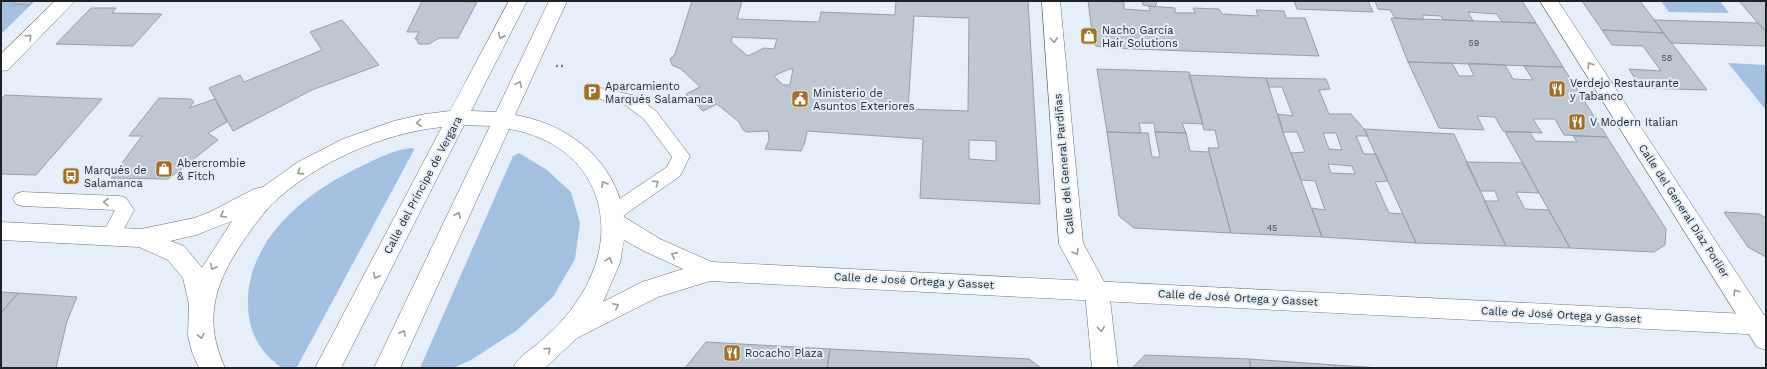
<svg xmlns="http://www.w3.org/2000/svg" width="1767" height="369" font-family="'Work Sans',sans-serif">
<rect width="100%" height="100%" fill="#e5eef9"/>
<path fill="#a4c0e1" d="M1,1H35L1,34Z
M1661,1H1720L1729,13L1669,12Z
M1728,63L1766,65V110Z
M412,148L414,149L413,152L297,367L282,368C261,354 249,333 248,307C245,238 310,189 366,164C380,157 396,149 412,148Z
M519,153L547,170L571,192L580,223L575,259L553,297L516,331L471,360L453,368H420L513,156Z"/>
<path fill="#bec7d1" stroke="#959da7" fill-rule="evenodd" d="M16,1H33L29,5L13,4Z
M422,1H436L477,2L458,38H439L429,44H419L417,41L418,39H415L419,32H407Z
M692,1H742L737,19L819,22L821,12L895,15L896,1H1028L1040,204L920,198L923,139L807,131L805,142L801,151L765,149L769,140L768,131L747,132L743,130L739,122L717,104L703,111L686,94L700,87L681,69L672,65L670,59L675,54ZM914,16L969,18L968,111L908,109ZM732,37L777,39L774,49L764,48L748,56L731,42ZM789,69H793L790,85H783L774,76ZM969,140L996,141V161L969,159Z
M1088,1L1124,2V9L1150,11L1149,6L1175,8V13H1195L1193,8L1219,9L1222,14L1258,16L1256,10L1284,11L1286,18H1305L1319,56L1108,48L1096,46L1093,40Z
M1142,1H1157L1155,7L1143,5Z
M1294,1H1368L1373,12L1297,9Z
M1375,1H1522L1536,23L1502,22L1497,14L1468,12L1473,21L1443,20L1441,16L1422,15L1424,20L1395,18L1390,10L1378,9Z
M1582,1H1640L1664,33L1602,30Z
M1739,1H1766V32L1758,23Z
M91,8H116L112,13L162,14L133,46L56,44Z
M1391,18L1536,23L1563,67L1408,62Z
M342,20L379,65L312,90L233,131L209,88L240,75L244,82L322,50L310,32Z
M1654,20L1758,23L1766,32V46L1671,43Z
M1602,30L1664,33L1707,90L1641,88L1629,69L1661,71L1643,46L1612,45Z
M1408,62L1452,63L1459,76H1474L1468,63L1505,65L1513,79L1533,80L1524,66L1563,67L1607,137L1564,135L1555,119H1533L1542,133L1503,131L1495,117L1477,116L1484,130L1439,128Z
M1097,69L1189,72L1203,124L1182,123L1186,133L1155,132L1154,123H1139L1141,133L1107,132Z
M1189,75L1266,78L1283,132L1322,237L1231,233L1208,148H1219L1215,130H1204Z
M1266,78L1326,79L1330,89L1319,90L1329,114H1351L1364,129L1368,136H1356L1364,154H1376L1388,181L1375,182L1389,213L1403,214L1416,243L1322,237L1312,208L1325,210L1315,181L1301,180L1291,153L1305,152L1297,132H1283L1278,114L1293,116L1282,87H1269ZM1323,133H1336L1342,150L1329,149ZM1328,164L1352,166L1355,174L1331,173Z
M5,95L102,99L36,175L1,174V100Z
M159,98L191,99L194,102L189,108L215,99L227,122L208,133L218,140L168,179L111,178L142,136H129Z
M1364,129L1454,134L1506,246L1416,243Z
M1107,132L1148,133L1152,157H1160L1155,132L1186,133L1190,151L1209,152L1231,233L1134,228L1119,216Z
M1505,132H1530L1535,141L1577,142L1573,136L1607,137L1666,229L1665,245L1654,252L1570,248Z
M1466,162L1523,163L1539,193L1516,192L1525,209L1549,210L1570,248L1506,246L1484,201H1499L1495,191H1480Z
M1724,212L1759,214L1766,218V257L1748,247Z
M1,292L18,293L1,313Z
M18,293L77,297L67,321L56,368H1V313Z
M706,342L830,349L827,368H685Z
M830,349L1029,359L1041,368H827Z
M1145,355L1249,359L1251,368H1132Z
M1249,359L1335,365L1336,368H1251Z
M1335,365L1380,368H1336Z"/>
<g fill="none" stroke-linecap="round" stroke-linejoin="round">
<defs>
<path id="lane" d="M592,86L636,96L656,111L690,156L680,176L620,218L613,220L606,218L604,213L606,208L667,167L672,157L644,119L625,105L586,96L584,92L586,88Z
M22,192L120,196L126,198L134,210L117,242L110,244L103,242L101,237L115,210L22,206L16,204L13,199L16,194Z"/>
<path id="street" d="M55,1H75L8,70L1,71V54Z
M1042,1H1060L1083,243L1109,291L1118,368H1092L1085,292L1059,244Z
M1540,1H1558L1766,318V350L1757,347Z"/>
<path id="secondary" d="M509,1H527L471,111L496,112L549,1H567L515,115C569,124 616,161 624,217L660,239L712,262L1766,315V335L710,281L658,297L577,338L545,368H513C519,355 533,349 543,339C556,328 568,315 577,301C627,229 598,144 509,129L400,368H374L490,126L464,125L341,368H315L442,127C383,133 314,163 271,205C259,218 250,231 240,246C213,287 204,322 225,368H199L192,352L188,336L189,304L183,278L168,260L139,247L1,240V222L141,229L194,218L210,212L254,189L263,187L298,162L343,139L394,121L425,114L450,111ZM232,221L202,268L184,246L170,241L196,235ZM624,240L644,251L683,269L642,282L603,302L620,263Z"/>
</defs>
<use href="#lane" stroke="#666e77" stroke-width="1"/>
<use href="#street" stroke="#666e77" stroke-width="1"/>
<use href="#secondary" stroke="#666e77" stroke-width="1"/>
<path stroke="#787e85" stroke-width="2.5" stroke-dasharray="2 3" stroke-linecap="butt" d="M556,66H564"/>
<use href="#lane" fill="#fff" fill-rule="evenodd"/>
<use href="#street" fill="#fff" fill-rule="evenodd"/>
<use href="#secondary" fill="#fff" fill-rule="evenodd"/>
</g>
<defs><path id="oneway-chevron" d="M-2-3.5L2.5 0L-2 3.5" fill="none" stroke-width="1.6" stroke-linecap="round" stroke-linejoin="round"/></defs>
<g stroke="#9a9b9d">
<use href="#oneway-chevron" transform="translate(501 36) rotate(117)"/>
<use href="#oneway-chevron" transform="translate(29 37) rotate(-45)"/>
<use href="#oneway-chevron" transform="translate(1054 40) rotate(85)"/>
<use href="#oneway-chevron" transform="translate(1590 65) rotate(-123)"/>
<use href="#oneway-chevron" transform="translate(519 84) rotate(-64)"/>
<use href="#oneway-chevron" transform="translate(419 123) rotate(172)"/>
<use href="#oneway-chevron" transform="translate(300 172) rotate(147)"/>
<use href="#oneway-chevron" transform="translate(656 183) rotate(-34)"/>
<use href="#oneway-chevron" transform="translate(604 184) rotate(-121)"/>
<use href="#oneway-chevron" transform="translate(106 202) rotate(-178)"/>
<use href="#oneway-chevron" transform="translate(223 215) rotate(152)"/>
<use href="#oneway-chevron" transform="translate(458 215) rotate(-65)"/>
<use href="#oneway-chevron" transform="translate(1076 252) rotate(61)"/>
<use href="#oneway-chevron" transform="translate(674 255) rotate(-156)"/>
<use href="#oneway-chevron" transform="translate(609 260) rotate(-73)"/>
<use href="#oneway-chevron" transform="translate(213 267) rotate(117)"/>
<use href="#oneway-chevron" transform="translate(376 276) rotate(117)"/>
<use href="#oneway-chevron" transform="translate(1736 292) rotate(-123)"/>
<use href="#oneway-chevron" transform="translate(616 306) rotate(-26)"/>
<use href="#oneway-chevron" transform="translate(1101 329) rotate(84)"/>
<use href="#oneway-chevron" transform="translate(403 333) rotate(-65)"/>
<use href="#oneway-chevron" transform="translate(201 336) rotate(79)"/>
<use href="#oneway-chevron" transform="translate(548 350) rotate(-44)"/>
</g>
<defs>
<symbol id="shop-square" viewBox="-11 -11 22 22"><rect x="-9" y="-9" width="18" height="18" rx="4" fill="#a16e25" stroke="#e5eef9"/><path d="M-5-2.5h2.3a2.7 3.5 0 0 1 5.4 0H5L5.5 6h-11ZM-1.5-2.5h3a1.5 2.3 0 0 0-3 0Z" fill="#fff"/></symbol>
<symbol id="restaurant-square" viewBox="-11 -11 22 22"><rect x="-9" y="-9" width="18" height="18" rx="4" fill="#a16e25" stroke="#e5eef9"/><path d="M-5-6h1v4h1v-4h1v4h1v-4h1v5L-1.5 .5V6h-2V.5L-5-1ZM5-6V6H3V1.5H1.5Q1.5-4 5-6Z" fill="#fff"/></symbol>
<symbol id="parking-square" viewBox="-11 -11 22 22"><rect x="-9" y="-9" width="18" height="18" rx="4" fill="#a16e25" stroke="#e5eef9"/><path d="M-3.5-5.5H1a3.5 3.5 0 0 1 0 7H-1V5.5H-3.5ZM-1-3.4V-.6H.8a1.4 1.4 0 0 0 0-2.8Z" fill="#fff"/></symbol>
<symbol id="civic-square" viewBox="-11 -11 22 22"><rect x="-9" y="-9" width="18" height="18" rx="4" fill="#a16e25" stroke="#e5eef9"/><path d="M-.6-6.5H3V-4.5H.6V-3L4-1V1h2V6H-6V1h2V-1L-.6-3ZM-1.2 2.5V6h2.4V2.5Z" fill="#fff"/></symbol>
<symbol id="bus-square" viewBox="-11 -11 22 22"><rect x="-9" y="-9" width="18" height="18" rx="4" fill="#a16e25" stroke="#e5eef9"/><path d="M-5-6H5V4H4V6H2V4H-2V6H-4V4H-5ZM-3.5-4V0h7V-4ZM-3.5 1.2v1.5H-2V1.2ZM2 1.2v1.5H3.5V1.2Z" fill="#fff"/></symbol>
</defs>
<g fill-rule="evenodd">
<use href="#shop-square" x="1079" y="26" width="20" height="20"/>
<use href="#restaurant-square" x="1547" y="79" width="20" height="20"/>
<use href="#parking-square" x="582" y="82" width="20" height="20"/>
<use href="#civic-square" x="790" y="89" width="20" height="20"/>
<use href="#restaurant-square" x="1567" y="112" width="20" height="20"/>
<use href="#shop-square" x="154" y="159" width="20" height="20"/>
<use href="#bus-square" x="61" y="166" width="20" height="20"/>
<use href="#restaurant-square" x="722" y="343" width="20" height="20"/>
</g>
<g text-anchor="middle" dominant-baseline="central" stroke-width="4" stroke-linejoin="round" paint-order="stroke">
<g font-size="9" fill="#464a50">
<text x="1474" y="43">59</text>
<text x="1667" y="58">58</text>
<text x="1272" y="228">45</text>
</g>
<g font-size="11" fill="#1e2125" stroke="#e5eef9" text-anchor="start">
<text x="1102" y="30">Nacho García<tspan x="1102" dy="13">Hair Solutions</tspan></text>
<text x="1570" y="83">Verdejo Restaurante<tspan x="1570" dy="13">y Tabanco</tspan></text>
<text x="605" y="86">Aparcamiento<tspan x="605" dy="13">Marqués Salamanca</tspan></text>
<text x="813" y="93">Ministerio de<tspan x="813" dy="13">Asuntos Exteriores</tspan></text>
<text x="1590" y="122">V Modern Italian</text>
<text x="177" y="163">Abercrombie<tspan x="177" dy="13">&amp; Fitch</tspan></text>
<text x="84" y="170">Marqués de<tspan x="84" dy="13">Salamanca</tspan></text>
<text x="745" y="353">Rocacho Plaza</text>
</g>
<g font-size="11" fill="#1e2125" stroke="#e5eef9">
<text transform="translate(1064 164) rotate(-95)">Calle del General Pardiñas</text>
<text transform="translate(423 185) rotate(-62)">Calle del Príncipe de Vergara</text>
<text transform="translate(1684 211) rotate(57)">Calle del General Díaz Porlier</text>
<text transform="translate(914 281) rotate(3)">Calle de José Ortega y Gasset</text>
<text transform="translate(1238 298) rotate(3)">Calle de José Ortega y Gasset</text>
<text transform="translate(1561 315) rotate(3)">Calle de José Ortega y Gasset</text>
</g>
</g>
<rect width="1767" height="369" fill="none" stroke="#1e2125" stroke-width="4"/>
</svg>
